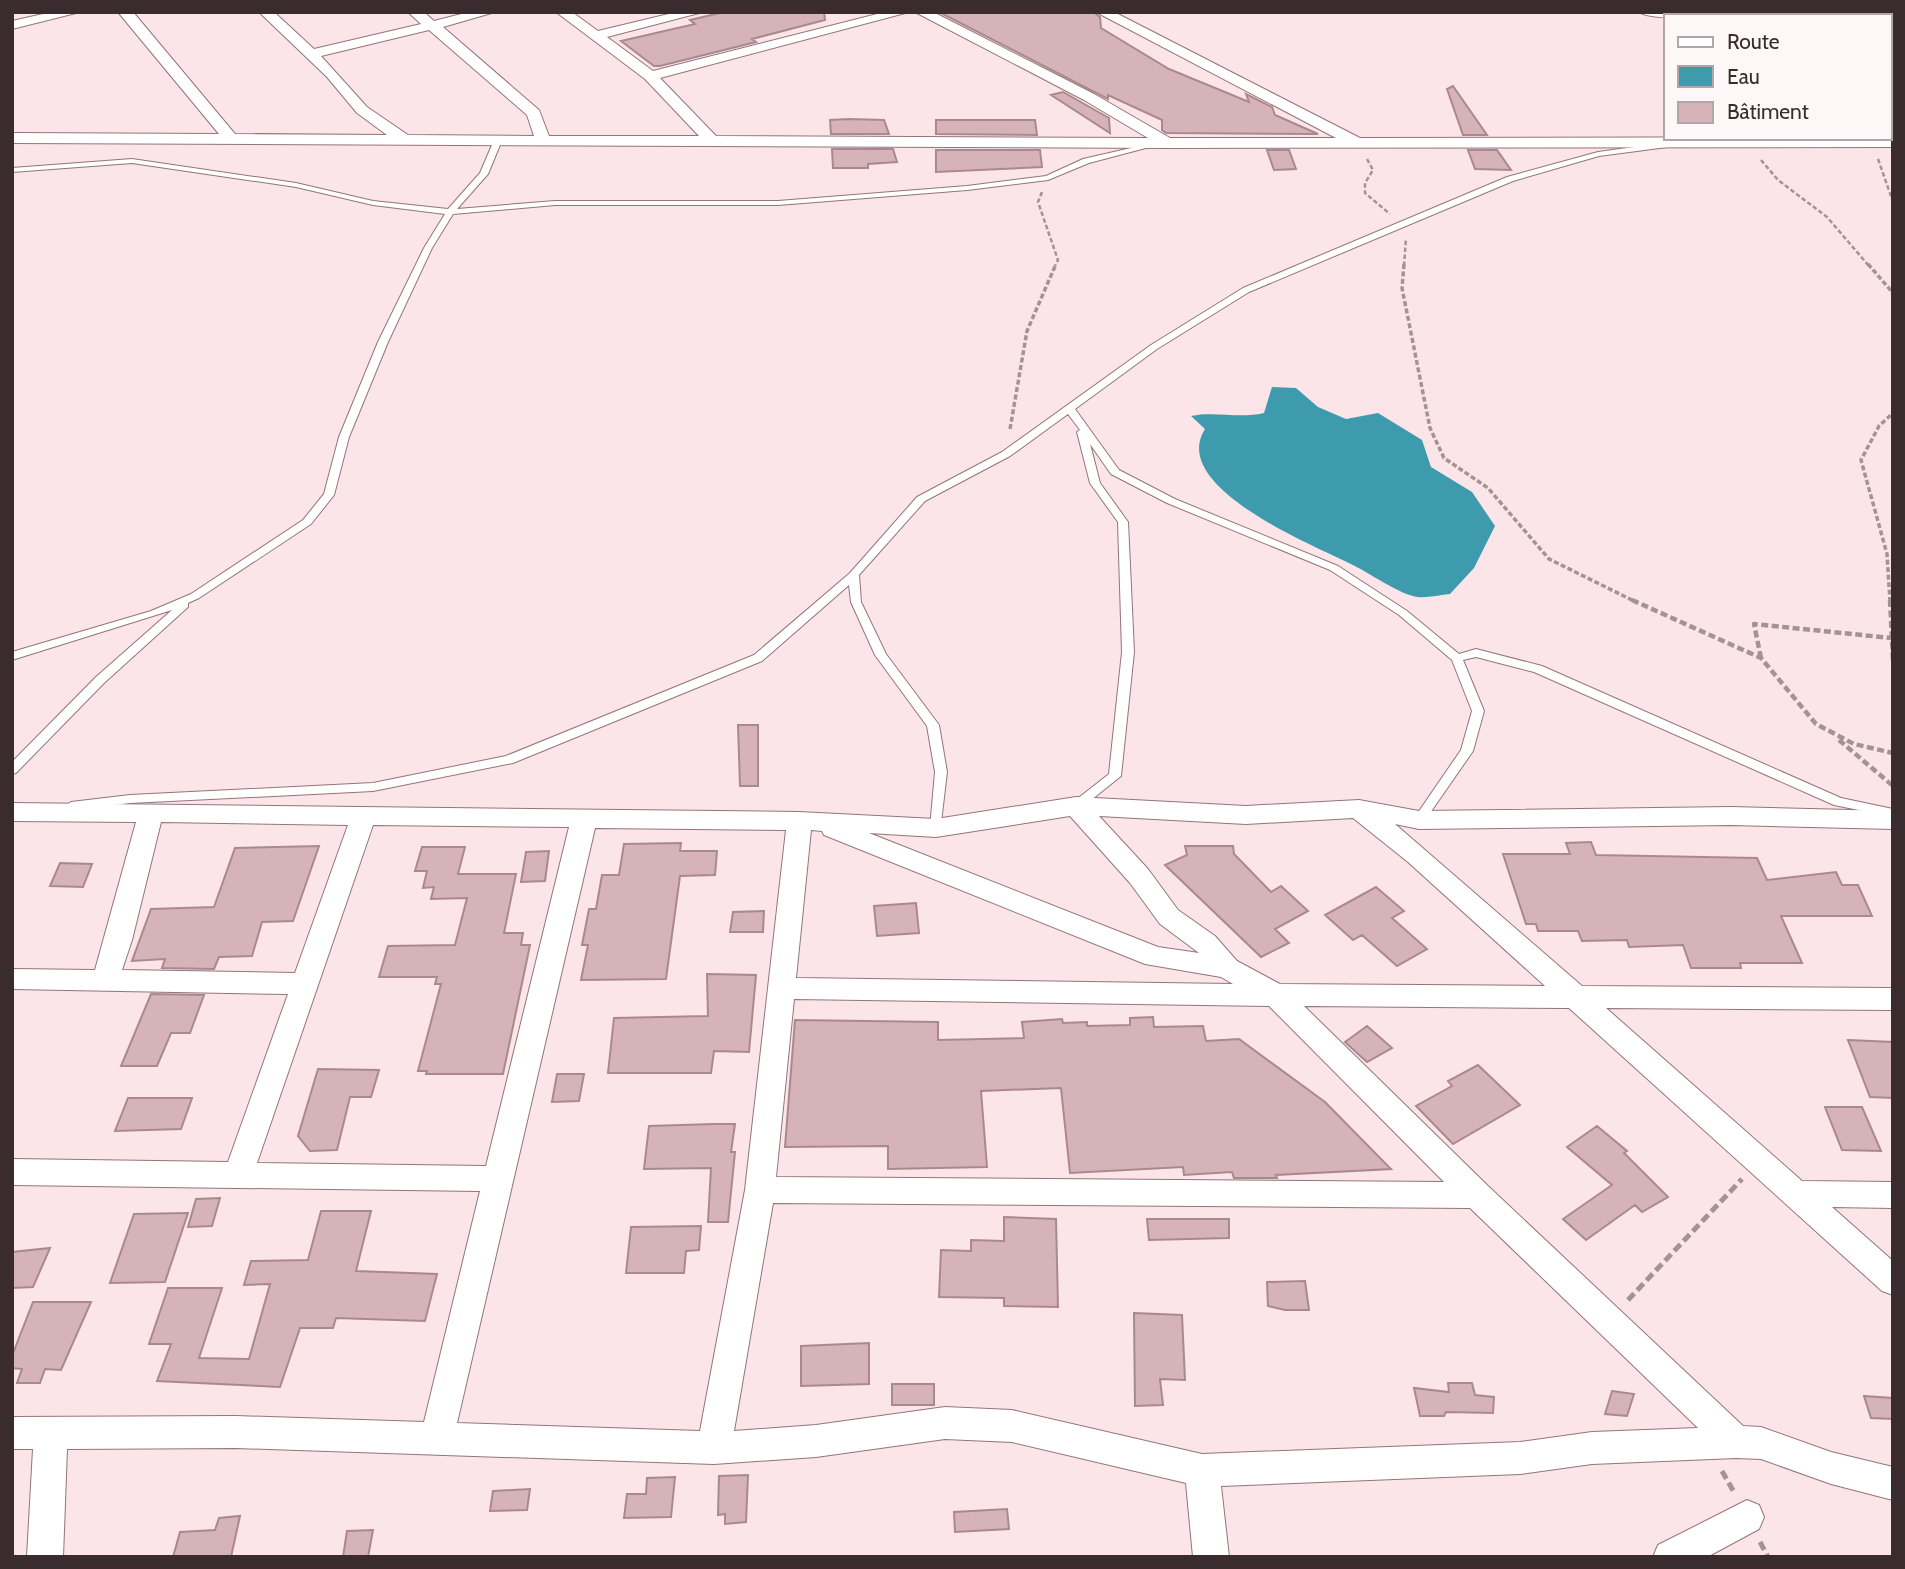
<svg xmlns="http://www.w3.org/2000/svg" width="1905" height="1569" font-family="Cabin,sans-serif">
<rect width="100%" height="100%" fill="#fbe5e8"/>
<path fill="#3d9bad" d="M1272,387L1296,388L1318,407L1346,419L1378,413L1422,440L1431,467L1472,492L1495,526L1474,568L1450,594C1440,595 1427,598 1418,597C1400,595 1368,572 1351,564C1313,545 1168,487 1205,429L1191,416C1216,411 1239,419 1264,413Z"/>
<path fill="#d6b3b8" stroke="#aa898e" stroke-width="2" d="M724,12H824L825,20L752,39L756,42L660,66H654L621,41L695,24L690,20Z
M939,12H1093L1100,17L1101,28L1169,69L1249,102L1246,94L1272,107L1275,115L1318,134L1166,133L1162,130V120L1108,95V99Z
M1453,86L1487,135H1463L1447,89Z
M1063,92L1109,118L1110,133L1051,95Z
M849,119L884,120L889,134H831L830,120Z
M936,120H1035L1037,135L936,134Z
M832,149H893L897,162L868,164V168H833Z
M936,150H1040L1042,167L936,172Z
M1267,150H1289L1296,169L1274,170Z
M1468,150H1497L1511,170L1475,169Z
M738,725H758V786H740Z
M1591,842L1596,855L1757,858L1767,880L1836,872L1842,885H1858L1872,916H1781L1802,963H1740L1741,968H1691L1683,945L1629,947L1627,940L1582,941L1578,931H1538L1536,924H1526L1503,854H1570L1566,843Z
M681,843L680,851H717L715,875L680,876L666,979L581,980L588,945H582L589,909H596L602,875H619L624,844Z
M319,846L293,921L262,922L252,956L219,957L214,969L162,968L165,959L132,961L151,909L214,907L235,848Z
M1185,846H1233L1234,854L1271,892L1281,886L1308,911L1275,929L1289,943L1261,957L1165,865L1187,855Z
M422,847H465L458,874H516L504,933H523L521,945H530L503,1074H426L427,1071H418L441,984H435L437,977H379L388,946L455,945L467,898L431,899L434,887L423,888L427,871H415Z
M549,851L545,881L521,882L526,852Z
M60,863L92,864L83,887L50,886Z
M1376,887L1404,911L1392,918L1427,949L1397,966L1362,935L1353,940L1325,915Z
M916,903L919,933L877,936L874,906Z
M764,911L763,932H730L733,912Z
M707,974L756,975L749,1052L714,1051L711,1073H608L614,1018L708,1016Z
M151,994L204,995L190,1033H171L157,1066H121Z
M1153,1017L1154,1027L1203,1026L1206,1041L1239,1039L1325,1102L1391,1169L1276,1175L1277,1178H1234L1232,1172L1184,1175L1183,1167L1070,1173L1061,1088L981,1091L987,1167L888,1169V1146L785,1147L795,1020L938,1022V1040L1024,1038L1022,1022L1062,1019L1063,1023L1087,1022V1026L1130,1025V1018Z
M1367,1026L1392,1048L1367,1062L1345,1042Z
M1848,1040L1893,1042V1098L1870,1097Z
M1478,1065L1520,1105L1453,1144L1416,1106L1452,1086L1448,1081Z
M318,1069L379,1070L371,1097H350L337,1150L310,1151L298,1136Z
M557,1074H584L579,1101L552,1102Z
M128,1098H192L181,1129L115,1131Z
M1825,1107H1862L1881,1151L1842,1150Z
M714,1124H735L731,1152H735L728,1222H708L711,1168L644,1169L649,1126Z
M1597,1126L1627,1151L1624,1153L1668,1197L1642,1212L1635,1205L1586,1240L1563,1219L1612,1185L1567,1147Z
M220,1198L212,1226L188,1227L196,1199Z
M321,1211H371L356,1271L437,1274L425,1321L336,1318L333,1328H300L280,1387L157,1381L171,1344H149L168,1288H222L199,1358L249,1359L270,1284L244,1285L251,1261L308,1260Z
M188,1213L165,1282L110,1283L134,1214Z
M1004,1217L1056,1219L1058,1307L1004,1306V1298L939,1297L941,1250L971,1251V1240L1004,1241Z
M1147,1219H1229V1238L1149,1240Z
M701,1226L699,1250L686,1251L684,1273H626L631,1227Z
M50,1248L33,1287L12,1288V1252Z
M1305,1281L1309,1310H1285L1268,1306L1267,1282Z
M33,1302H91L61,1370L45,1369L40,1383H17L22,1369L12,1368V1356Z
M1134,1313L1182,1315L1185,1380L1160,1379L1163,1405L1135,1406Z
M869,1343V1384L801,1386V1346Z
M1448,1383H1472L1475,1395L1494,1397L1493,1413L1446,1412L1444,1416H1420L1414,1388L1449,1392Z
M892,1384H934V1405H892Z
M1612,1391L1634,1394L1627,1416L1605,1414Z
M1864,1396L1893,1398V1419L1871,1418Z
M748,1475L746,1522L725,1524V1514L718,1515L719,1476Z
M675,1477L671,1517L624,1518L627,1494H646L647,1478Z
M530,1489L527,1510L490,1511L493,1491Z
M1007,1509L1009,1529L955,1532L954,1512Z
M240,1516L231,1557H173L180,1532L215,1530L219,1518Z
M373,1530L368,1557H343L347,1531Z"/>
<g fill="none" stroke-linecap="round" stroke-linejoin="round">
<defs>
<path id="service" d="M495,138L502,140L488,174L457,209L555,201H778L967,186L1046,176L1083,159L1153,143L1157,145L1089,163L1048,180L967,190L778,205H555L453,214L432,248L388,342L349,437L334,495L311,524L199,598L188,603V607L104,683L16,773L12,774V762L96,677L172,610L12,660V652L151,611L191,594L303,520L324,494L339,437L378,342L424,248L445,214L373,205L296,187L132,163L12,172V168L132,159L296,183L373,201L448,209L480,173Z
M1664,143L1668,145L1667,147L1599,156L1513,181L1249,292L1157,349L1075,409L1119,470L1175,499L1338,566L1407,611L1459,654L1476,649L1542,666L1841,798L1893,809V817L1834,805L1534,672L1476,657L1463,660L1484,711L1473,751L1423,823H1415L1413,820L1415,817L1461,750L1472,711L1452,660L1399,615L1330,570L1167,503L1111,474L1090,444L1100,483L1128,522L1134,652L1121,776L1080,809H1072L1070,806L1072,803L1109,774L1122,652L1118,522L1090,483L1077,432L1080,430L1068,414L1010,456L925,501L859,575L861,602L886,654L939,725L947,772L940,831H932L930,828L935,772L927,726L875,655L851,602L849,585L762,661L513,763L373,791L130,803L71,810L65,806L71,802L130,795L373,783L506,756L754,655L850,573L917,497L1002,452L1151,345L1243,288L1507,177L1598,152Z"/>
<path id="minor" d="M52,12H80L12,29V21Z
M118,12H133L235,134L387,135L357,113L327,77L259,12H274L314,49L421,24L408,12H424L434,21L469,12H495L443,27L539,110L549,136H699L645,79L556,12H572L598,31L677,12H703L607,37L653,71L885,12H909L660,78L716,136L1148,138L1084,100L915,12H933L1094,94L1170,138H1336L1096,12H1114L1360,138L1893,137V147L1166,148L12,143V133L219,134ZM429,30L527,115L534,136L408,135L367,107L321,56Z
M1639,12H1736L1741,16C1719,16 1652,22 1639,12Z
M1842,12H1856L1857,16H1843Z
M1889,74H1893V82H1889Z
M1076,797L1246,806L1359,800L1419,811L1731,807L1893,811V829L1731,825L1419,829L1395,824L1582,986L1893,988V1010L1606,1008L1802,1181L1893,1182V1208L1832,1207L1893,1261V1295L1882,1291L1569,1008L1304,1006L1488,1186L1743,1426L1761,1427L1831,1452L1893,1467V1500L1831,1484L1761,1459L1736,1458L1592,1464L1520,1474L1221,1486L1229,1557H1193L1186,1483L1012,1442L945,1439L816,1457L714,1464L236,1448L67,1449L63,1557H27L33,1449H12V1417L236,1416L424,1422L480,1191L12,1185V1159L228,1162L288,994L12,989V969L95,970L136,822L12,821V803L799,812L936,819ZM1070,816L1130,883L1160,924L1199,953L1158,947L869,833L936,837ZM1099,816L1246,824L1353,818L1408,862L1545,986L1280,984L1237,961L1215,936L1178,910L1148,869ZM161,822L348,825L295,973L122,970L132,940ZM373,825L569,827L486,1166L257,1163ZM595,828L786,830L745,1190L700,1431L457,1423ZM811,830L822,831L824,835L1145,964L1221,977L1233,984L796,978ZM794,999L1269,1006L1444,1182L776,1177ZM773,1203L1470,1208L1698,1428L1592,1432L1520,1442L1202,1454L1012,1410L945,1407L816,1425L734,1431Z
M1747,1500L1759,1505L1764,1517L1759,1529L1707,1557H1653L1658,1545Z"/>
</defs>
<use href="#service" stroke="#947479" stroke-width="2"/>
<use href="#minor" stroke="#947479" stroke-width="2"/>
<path stroke="#a59295" stroke-width="2.5" stroke-dasharray="4.5 2.5" stroke-linecap="butt" d="M1367,159L1373,170L1365,183V193L1390,214
M1878,159L1893,202
M1761,160L1778,180L1827,217L1869,266
M1042,192L1038,202L1058,260L1055,266
M1404,266L1406,238"/>
<path stroke="#a59295" stroke-width="3.5" stroke-dasharray="5 2.5" stroke-linecap="butt" d="M1404,264L1402,288L1430,428L1444,458L1488,488L1549,559L1636,602
M1868,264L1893,293
M1010,429L1027,331L1056,264
M1890,602L1887,554L1861,460L1879,426L1893,413"/>
<path stroke="#a59295" stroke-width="4.5" stroke-dasharray="7 3.5" stroke-linecap="butt" d="M1632,600L1761,658L1816,724L1854,744L1893,753
M1890,600L1893,661
M1761,658L1754,624L1891,638
M1839,740L1893,786"/>
<path stroke="#a59295" stroke-width="5" stroke-dasharray="9 4.5" stroke-linecap="butt" d="M1628,1300L1742,1179
M1722,1471L1735,1494
M1760,1542L1768,1557"/>
<use href="#service" fill="#fff" fill-rule="evenodd"/>
<use href="#minor" fill="#fff" fill-rule="evenodd"/>
</g>
<rect width="1905" height="1569" fill="none" stroke="#3a2c2e" stroke-width="28"/>
<rect x="1664" y="14" width="228" height="126" fill="#fef7f8" stroke="#b0a6a7" stroke-width="2"/>
<rect x="1678" y="37" width="35" height="10" fill="#ffffff" stroke="#b0a6a7" stroke-width="2"/>
<text x="1727" y="49" font-size="21" fill="#3a2c2e">Route</text>
<rect x="1678" y="66" width="35" height="21" fill="#3d9bad" stroke="#b0a6a7" stroke-width="2"/>
<text x="1727" y="84" font-size="21" fill="#3a2c2e">Eau</text>
<rect x="1678" y="102" width="35" height="21" fill="#d6b3b8" stroke="#b0a6a7" stroke-width="2"/>
<text x="1727" y="119" font-size="21" fill="#3a2c2e">Bâtiment</text>
</svg>
